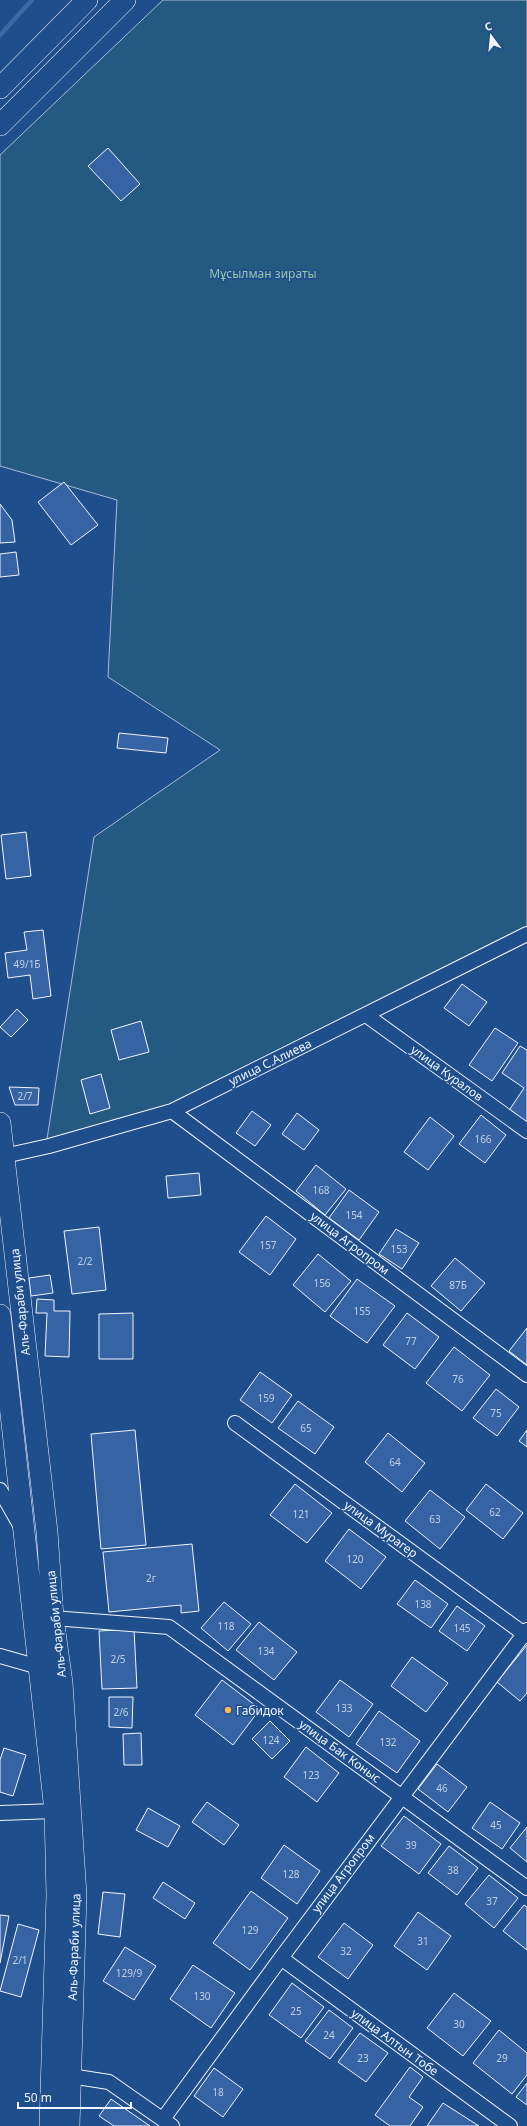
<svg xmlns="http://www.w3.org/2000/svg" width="527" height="2126" font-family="'Noto Sans',sans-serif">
<rect width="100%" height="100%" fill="#1f4e8c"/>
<path fill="#245a82" stroke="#a8bbd7" d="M163,0H527V934L172,1111L45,1152L94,837L220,750L108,677L117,500L0,466V155Z"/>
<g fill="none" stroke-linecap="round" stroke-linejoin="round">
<path stroke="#3b69a3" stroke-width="4.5" d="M0,35L32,0"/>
</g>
<path fill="#3563a3" stroke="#f2f6ff" d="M108,148L140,184L121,201L88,166Z
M64,482L98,525L71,545L38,502Z
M0,504L12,520L15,542L0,543Z
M16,552L19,575L0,577V554Z
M119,733L168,738L166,753L117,748Z
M26,832L31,876L6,879L1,835Z
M43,930L51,996L33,999L30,975L8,978L5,953L27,950L24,932Z
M462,984L487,1002L469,1026L444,1008Z
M17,1009L28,1020L11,1037L0,1027Z
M141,1021L149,1052L119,1060L111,1030Z
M495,1028L518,1043L492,1081L469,1065Z
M520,1046L527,1050V1125L508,1112L524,1088L502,1073Z
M101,1074L110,1108L90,1114L81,1080Z
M9,1087L39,1088L38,1105H15Z
M252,1111L271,1125L255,1146L236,1133Z
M297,1113L319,1130L304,1150L282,1134Z
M481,1115L506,1135L485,1163L459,1144Z
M430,1117L454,1136L428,1170L404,1152Z
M316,1165L346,1189L325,1215L296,1191Z
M199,1173L201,1195L168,1198L166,1176Z
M349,1190L379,1212L359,1240L329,1218Z
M266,1216L296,1239L270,1275L239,1252Z
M99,1227L106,1290L72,1294L64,1231Z
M396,1229L419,1243L402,1269L379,1254Z
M318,1254L351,1281L325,1312L293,1285Z
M455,1258L485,1283L461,1311L431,1286Z
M50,1275L53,1293L31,1296L29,1278Z
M357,1279L395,1306L367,1343L330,1316Z
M37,1299L54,1300V1311H70L69,1357L45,1356L47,1313H36Z
M133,1313V1359H99V1314Z
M407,1313L439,1337L415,1369L383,1345Z
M527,1328V1365L509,1351Z
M454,1347L490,1375L462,1411L426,1383Z
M260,1372L292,1395L272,1423L240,1400Z
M496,1389L519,1407L497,1436L473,1418Z
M298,1401L334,1427L315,1454L278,1428Z
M135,1430L146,1545L101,1549L91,1434Z
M527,1430V1447L519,1441Z
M388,1433L425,1463L402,1492L365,1462Z
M295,1484L332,1513L307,1543L270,1515Z
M486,1484L523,1513L503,1539L466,1510Z
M430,1490L465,1517L440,1549L405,1521Z
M349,1529L386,1557L361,1589L325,1561Z
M192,1544L199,1611L181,1613V1605L109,1612L103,1552Z
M415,1580L448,1604L431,1628L397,1604Z
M224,1602L251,1624L228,1651L201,1628Z
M457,1606L485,1626L467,1651L439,1631Z
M259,1622L297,1652L274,1680L236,1650Z
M134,1629L137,1688L102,1689L99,1631Z
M527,1645V1693L520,1701L497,1682Z
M412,1657L448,1683L426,1712L391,1686Z
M222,1680L260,1709L233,1745L195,1715Z
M340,1680L373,1704L349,1737L316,1712Z
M109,1697H133L132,1728L109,1727Z
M379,1711L420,1741L397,1773L356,1744Z
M270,1721L290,1741L272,1759L252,1739Z
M141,1733L142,1765H124L123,1734Z
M306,1747L339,1773L317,1802L284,1777Z
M4,1748L26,1755L13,1796L0,1792V1760Z
M437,1764L467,1787L448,1812L418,1789Z
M207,1802L239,1825L224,1845L192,1822Z
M490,1802L520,1823L502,1849L472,1828Z
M148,1808L180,1826L168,1847L136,1830Z
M404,1816L441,1844L419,1874L381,1846Z
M527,1827V1862L510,1848Z
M284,1845L320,1871L297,1904L261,1878Z
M449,1846L478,1868L457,1895L428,1873Z
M489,1875L518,1898L494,1928L465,1904Z
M163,1882L195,1903L185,1919L153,1898Z
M251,1891L288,1918L250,1970L213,1943Z
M103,1892L125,1894L120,1937L98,1934Z
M524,1905L527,1907V1950L503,1931Z
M418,1912L451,1936L427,1970L394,1946Z
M0,1915L9,1916L0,1963Z
M344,1923L373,1945L348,1979L318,1957Z
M18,1924L39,1930L21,1997L0,1991Z
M125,1947L156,1966L134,2000L103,1981Z
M193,1965L235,1993L211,2028L170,1999Z
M292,1983L324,2007L301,2038L269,2015Z
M454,1993L491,2021L463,2056L427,2028Z
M329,2010L353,2028L330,2059L305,2041Z
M499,2030L527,2053V2075L512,2094L473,2063Z
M360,2033L388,2053L366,2082L338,2062Z
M410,2067L423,2077L409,2097L423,2107L410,2126H390L375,2115Z
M214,2068L243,2089L223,2117L194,2096Z
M527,2083V2105L516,2097Z
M111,2099L150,2126H114L99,2116Z
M443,2103L479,2126H427Z"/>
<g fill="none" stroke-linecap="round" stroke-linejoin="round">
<defs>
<path id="minor" d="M366,1015L527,1131
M172,1111L527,1375
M0,1157L49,1146L172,1111L527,934
M235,1423L527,1636
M0,1490L20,1525
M53,1618L169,1627L527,1888
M0,1656L46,1669
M0,1813L55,1811
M281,1958L510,2126
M70,2076L109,2082L172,2126
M163,2119L281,1958L527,1630"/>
<path id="primary" d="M0,88L87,0
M0,125L125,0
M0,1123L47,1532L53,1618L62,1683L76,1895L69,2126
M0,1315L55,1811L57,1895L50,2126"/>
</defs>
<use href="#minor" stroke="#f2f6ff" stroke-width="16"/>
<use href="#primary" stroke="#f2f6ff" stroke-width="22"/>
<use href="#minor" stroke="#1f4e8c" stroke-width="14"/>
<use href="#primary" stroke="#1f4e8c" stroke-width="21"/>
</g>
<circle fill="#ffb74d" stroke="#1f4e8c" stroke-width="1.5" cx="228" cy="1710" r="4"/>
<g text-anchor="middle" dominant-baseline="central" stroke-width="3" stroke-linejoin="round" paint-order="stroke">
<g font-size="10" fill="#c3d1e8">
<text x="27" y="964">49/1Б</text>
<text x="25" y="1096">2/7</text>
<text x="483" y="1139">166</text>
<text x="321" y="1190">168</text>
<text x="354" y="1215">154</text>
<text x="268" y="1245">157</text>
<text x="399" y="1249">153</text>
<text x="85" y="1261">2/2</text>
<text x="322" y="1283">156</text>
<text x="458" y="1285">87Б</text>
<text x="362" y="1311">155</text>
<text x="411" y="1341">77</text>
<text x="458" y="1379">76</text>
<text x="266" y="1398">159</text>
<text x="496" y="1413">75</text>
<text x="306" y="1428">65</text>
<text x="395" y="1462">64</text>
<text x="495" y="1512">62</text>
<text x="301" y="1514">121</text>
<text x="435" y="1519">63</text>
<text x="355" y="1559">120</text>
<text x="151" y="1578">2г</text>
<text x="423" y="1604">138</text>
<text x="226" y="1626">118</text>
<text x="462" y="1628">145</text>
<text x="266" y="1651">134</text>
<text x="118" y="1659">2/5</text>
<text x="344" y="1708">133</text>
<text x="121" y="1712">2/6</text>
<text x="271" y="1740">124</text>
<text x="388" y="1742">132</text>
<text x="311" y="1775">123</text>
<text x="442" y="1788">46</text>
<text x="496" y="1825">45</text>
<text x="411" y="1845">39</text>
<text x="453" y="1870">38</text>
<text x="291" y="1874">128</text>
<text x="492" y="1901">37</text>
<text x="250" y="1930">129</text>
<text x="423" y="1941">31</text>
<text x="346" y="1951">32</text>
<text x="20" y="1960">2/1</text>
<text x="129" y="1973">129/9</text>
<text x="202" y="1996">130</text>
<text x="296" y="2011">25</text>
<text x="459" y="2024">30</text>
<text x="329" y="2035">24</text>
<text x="363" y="2058">23</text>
<text x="502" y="2058">29</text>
<text x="218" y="2092">18</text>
</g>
<g font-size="12" fill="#97c8a6" stroke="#1f4e8c">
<text x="263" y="273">Мұсылман зираты</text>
</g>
<g font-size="12" fill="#f2f6ff" stroke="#1f4e8c">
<text transform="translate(270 1062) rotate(-26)">улица С.Алиева</text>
<text transform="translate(447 1073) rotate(36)">улица Куралов</text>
<text transform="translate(350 1243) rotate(37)">улица Агропром</text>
<text transform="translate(20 1302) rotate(-96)">Аль-Фараби улица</text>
<text transform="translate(381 1529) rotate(36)">улица Мурагер</text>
<text transform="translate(56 1624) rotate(-96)">Аль-Фараби улица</text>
<text transform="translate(340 1751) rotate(36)">улица Бак Коныс</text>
<text transform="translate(343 1873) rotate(-53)">улица Агропром</text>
<text transform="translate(74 1947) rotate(-88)">Аль-Фараби улица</text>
<text transform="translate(395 2042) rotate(36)">улица Алтын Тобе</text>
</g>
<g font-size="12" fill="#f2f6ff" stroke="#1f4e8c" text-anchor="start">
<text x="236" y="1710">Габидок</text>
</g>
</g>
<g transform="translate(491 36) rotate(344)" stroke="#1f4e8c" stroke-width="3" paint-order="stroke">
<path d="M0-3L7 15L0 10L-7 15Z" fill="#f2f6ff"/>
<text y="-6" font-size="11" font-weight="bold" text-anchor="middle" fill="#f2f6ff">С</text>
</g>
<path d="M18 2102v6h113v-6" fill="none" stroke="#f2f6ff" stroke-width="2"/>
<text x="24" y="2102" font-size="12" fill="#f2f6ff" stroke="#1f4e8c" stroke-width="3" paint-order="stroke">50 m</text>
</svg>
